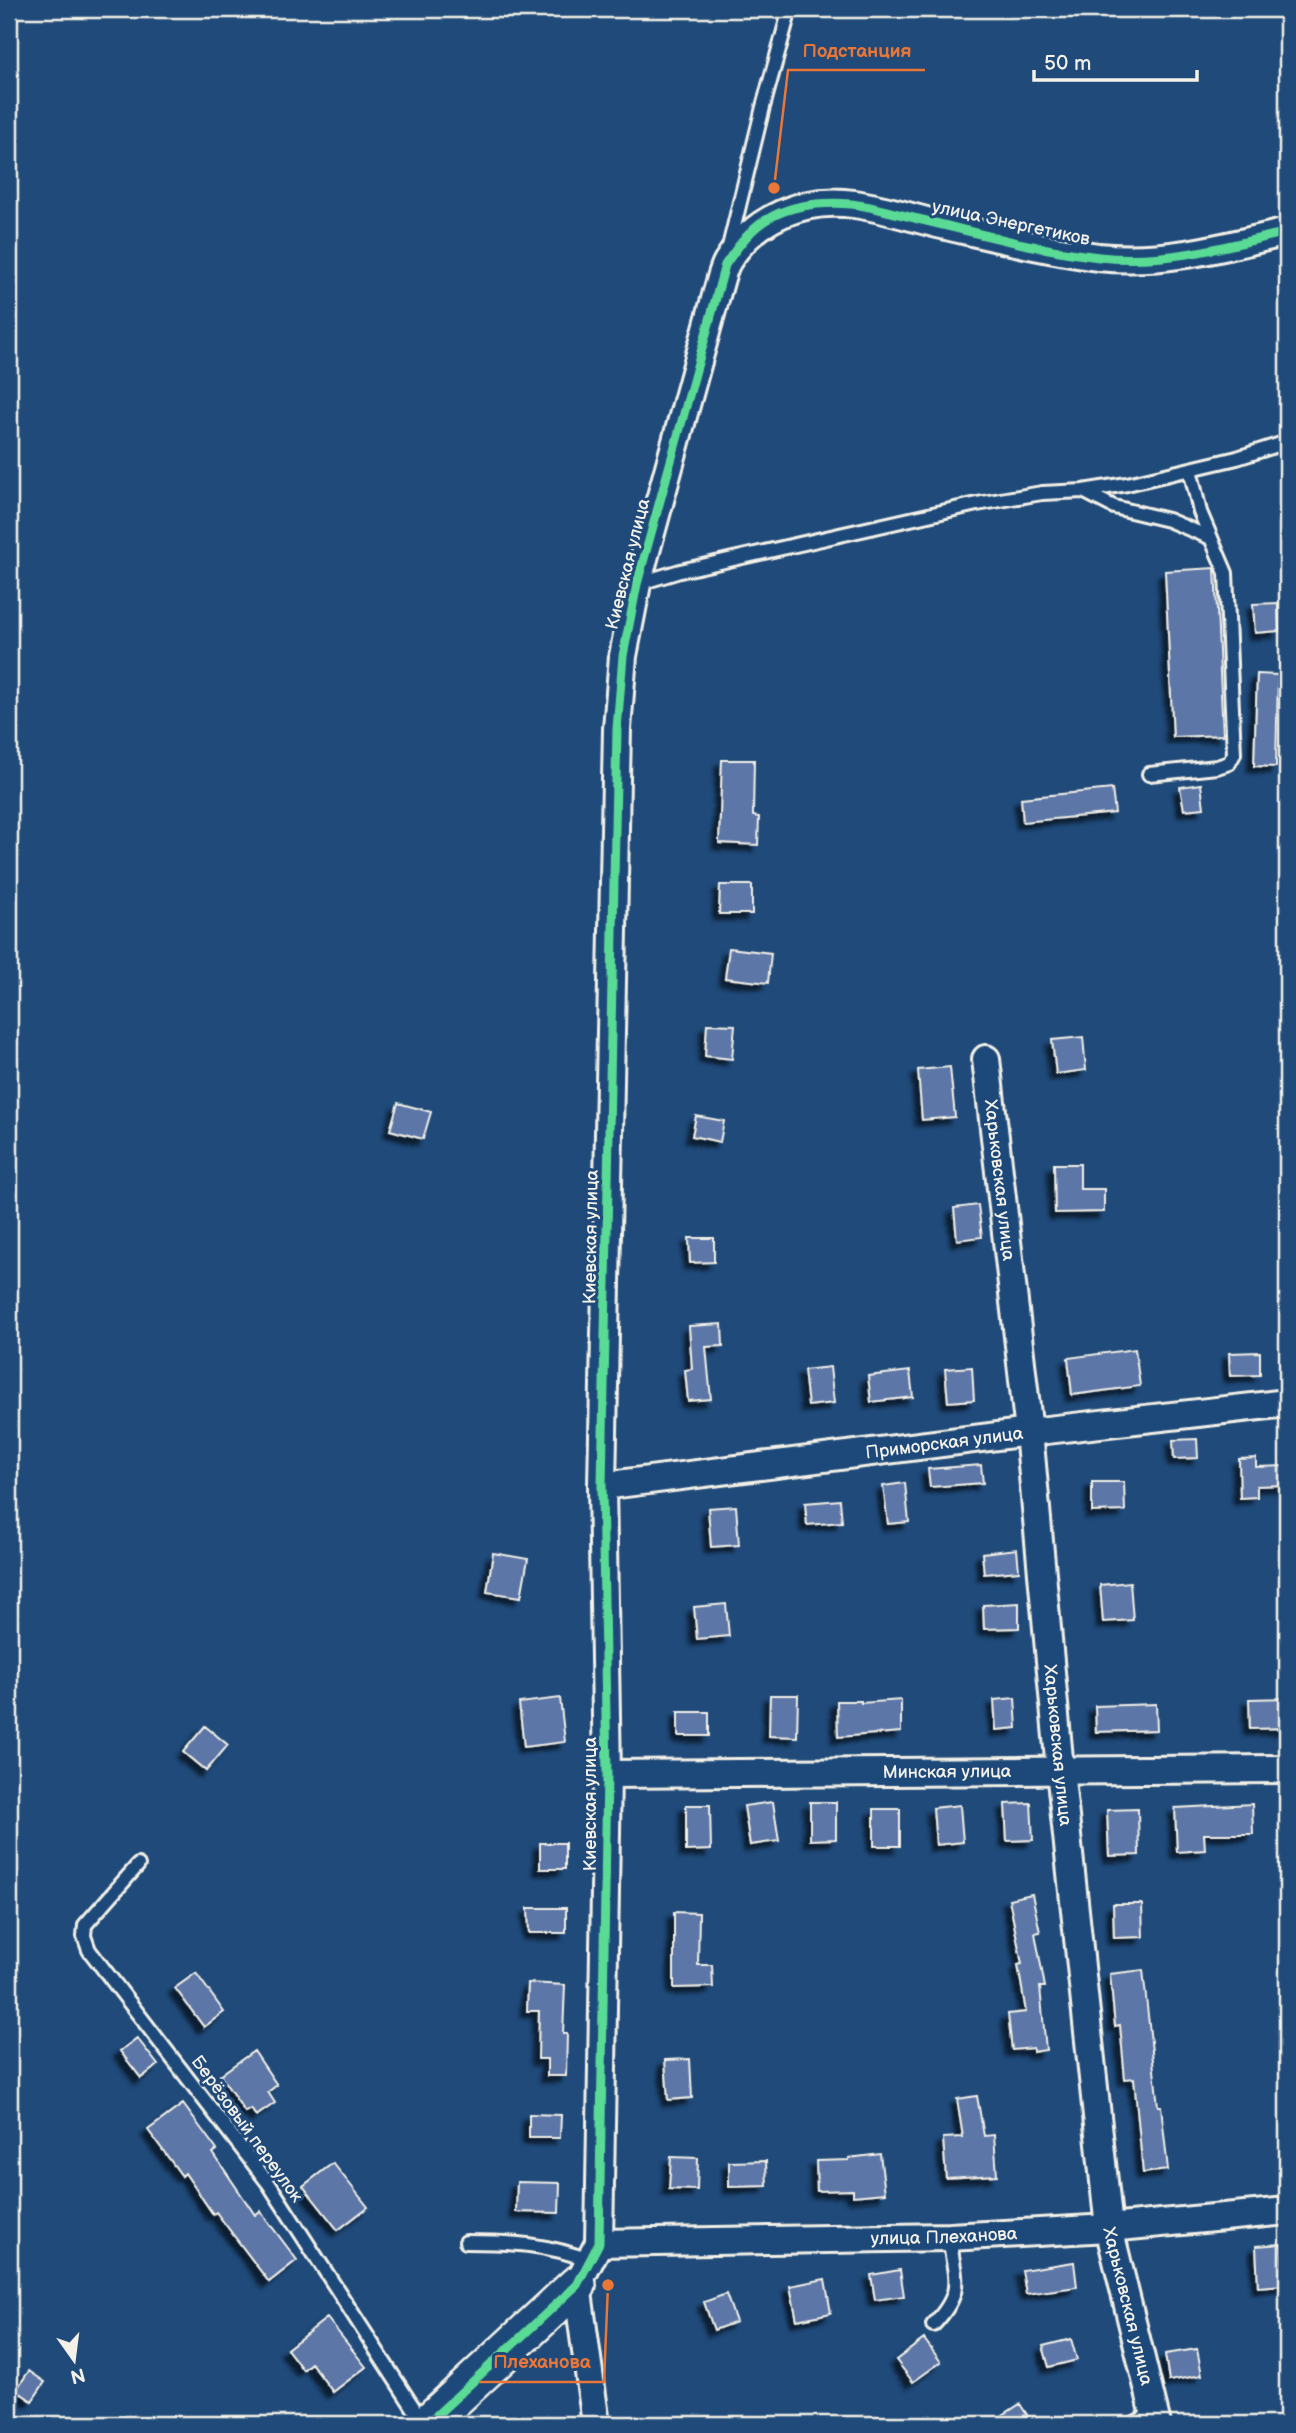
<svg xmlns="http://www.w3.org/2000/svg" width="1296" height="2433" font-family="'Balsamiq Sans',sans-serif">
<defs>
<filter id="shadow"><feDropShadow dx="-6" dy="6" stdDeviation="2" flood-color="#0009"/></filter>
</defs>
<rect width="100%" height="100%" fill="#1f4a7a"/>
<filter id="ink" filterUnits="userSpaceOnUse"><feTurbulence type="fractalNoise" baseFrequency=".0143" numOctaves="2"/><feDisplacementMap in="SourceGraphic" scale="14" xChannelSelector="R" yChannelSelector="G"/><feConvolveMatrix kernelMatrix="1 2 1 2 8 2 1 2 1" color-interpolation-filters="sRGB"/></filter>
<g filter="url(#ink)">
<path fill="#5c76a7" stroke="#f4f1e8" stroke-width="2" filter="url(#shadow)" d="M1215,568L1223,735L1173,737L1165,571Z
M1278,603L1279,631L1255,633L1253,604Z
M1257,674L1278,675L1276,767L1254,766Z
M722,760H754L753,816L759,817L758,845L719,843Z
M1201,784L1204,808L1184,810L1180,787Z
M1112,789L1115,813L1023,822L1021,798Z
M720,885H752V914H719Z
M729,948L771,953L768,983L725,978Z
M707,1024L735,1025L732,1059L705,1056Z
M1083,1037L1086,1070L1056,1074L1052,1040Z
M950,1067L955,1117L922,1120L918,1070Z
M398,1103L431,1112L423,1139L390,1130Z
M696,1116L724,1121L720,1142L692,1136Z
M1054,1164H1080V1189H1104V1212L1055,1213Z
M978,1205L982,1237L957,1240L954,1208Z
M689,1238H714V1262L690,1263Z
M722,1324L723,1346L706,1347L711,1399L688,1401L685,1370L692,1369L689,1326Z
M1135,1349L1140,1386L1072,1395L1068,1358Z
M1260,1352V1375L1230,1376L1229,1353Z
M830,1367L834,1403L808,1406L804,1370Z
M972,1367L974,1400L948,1402L945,1369Z
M910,1371L913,1397L871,1402L868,1376Z
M1197,1439L1198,1458L1174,1459L1173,1440Z
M1256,1458V1467L1287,1466V1485L1257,1486V1497L1240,1498L1239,1459Z
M981,1465L983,1483L930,1487L928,1469Z
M1092,1482H1124L1125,1511L1092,1512Z
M905,1483L909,1522L888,1524L883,1486Z
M840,1500L842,1522L807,1525L805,1503Z
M736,1506L739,1545L711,1547L708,1508Z
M1017,1549L1019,1571L984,1574L982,1553Z
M493,1553L528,1559L521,1597L487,1592Z
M1130,1582L1133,1620L1103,1622L1100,1585Z
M1019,1603V1628L984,1629L983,1605Z
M726,1604L729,1636L697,1639L694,1607Z
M770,1695H798L797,1737L769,1736Z
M560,1698L565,1742L524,1747L519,1703Z
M1015,1698L1017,1728L996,1730L994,1700Z
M1287,1698V1728L1250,1729L1249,1699Z
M901,1700V1732L838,1737L837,1701H861V1703Z
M1156,1704L1157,1730L1096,1732L1095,1706Z
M678,1712H709V1736H678Z
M205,1726L228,1745L206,1771L183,1752Z
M773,1802L779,1841L750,1845L744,1806Z
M810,1802H836V1839L810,1840Z
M1031,1803L1033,1840L1007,1841L1005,1804Z
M1252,1804L1253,1834H1204L1205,1850L1177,1852L1175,1808Z
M686,1805H710L711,1850L686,1851Z
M960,1805L963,1842L936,1845L933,1808Z
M874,1809H900V1846H874Z
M1138,1809L1139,1855L1109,1856L1107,1810Z
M540,1843H565V1869H540Z
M1032,1894L1040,1932L1035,1933L1045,1987H1040L1046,2050L1033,2052V2048L1012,2050L1008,2014L1026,2012L1018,1965L1022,1964L1009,1899Z
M1113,1904H1142L1143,1937L1114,1938Z
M528,1908H566V1933H529Z
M674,1912L699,1913L698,1965H712L713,1987L674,1988Z
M1143,1970L1158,2106H1161L1168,2170L1143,2173L1134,2078L1125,2079L1120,2025L1115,2026L1110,1974Z
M196,1973L224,2012L204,2027L175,1988Z
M528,1983L565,1985L563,2034H567L566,2076H547V2059H538L539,2011H527Z
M137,2038L158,2065L141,2078L120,2051Z
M254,2051L277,2085L268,2092L275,2103L256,2116L251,2109L245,2112L220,2075Z
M690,2059L692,2098L668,2100L665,2060Z
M977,2096L984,2136L994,2135L997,2175L946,2178L943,2138L963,2137L957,2099Z
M183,2104L217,2150L213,2153L255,2215L260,2211L297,2260L269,2282L216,2212L213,2214L185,2173L182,2176L148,2130Z
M529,2114L561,2115L560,2138H529Z
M880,2154L885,2193L853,2196V2190L817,2191L816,2161L849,2160V2158Z
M671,2157L698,2158L697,2190L669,2189Z
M766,2161L767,2186L729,2187V2162Z
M333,2163L368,2207L338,2230L303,2186Z
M517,2182L560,2183L559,2213L516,2212Z
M1281,2244L1284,2285L1258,2287L1256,2246Z
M1074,2262L1077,2287L1026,2294L1022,2270Z
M900,2270L904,2296L875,2300L871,2275Z
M825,2279L831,2313L797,2320L790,2286Z
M726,2294L736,2322L714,2330L704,2302Z
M327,2318L366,2367L333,2392L311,2363L303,2370L287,2349Z
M924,2339L941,2362L913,2382L896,2360Z
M1071,2339L1077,2360L1049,2367L1043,2346Z
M1197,2349L1202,2375L1169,2381L1165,2354Z
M29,2371L45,2382L32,2401L16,2390Z
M1020,2404L1033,2424H989Z"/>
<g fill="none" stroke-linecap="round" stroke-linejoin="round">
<defs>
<path id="lane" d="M729,247L763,107L790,9
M1083,491L1114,507L1168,520L1211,538
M637,584L680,571L977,504L1042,493L1083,491L1127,484L1237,458L1287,442
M1149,774L1217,767L1229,763L1234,754L1226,573L1200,512L1190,469
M138,1865L85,1925L84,1936L89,1950L269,2184L424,2424
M466,2242C511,2242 548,2244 591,2261
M933,2325C965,2291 955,2280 949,2237
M1133,2424L1153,2413"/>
<g id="street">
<path id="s1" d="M986,1059L1029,1432L1060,1770L1109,2228L1157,2424"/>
<path id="s2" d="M602,1486L1029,1432L1287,1403"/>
<path id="s3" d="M607,1774L1287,1769"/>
<path id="s4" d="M599,2243L949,2237L1109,2228L1287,2211"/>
<path d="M596,2424L577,2285L599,2243L607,1774L602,1486L617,729L623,656L637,584L717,292C720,283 722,271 727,262C754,218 803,197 854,204C883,208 913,218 942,225C994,237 1045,250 1098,257C1163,264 1225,247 1287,232"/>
</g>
<path id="secondary" d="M427,2424L577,2285"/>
</defs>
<use href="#lane" stroke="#f4f1e8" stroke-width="18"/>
<use href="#street" stroke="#f4f1e8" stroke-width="32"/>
<use href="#secondary" stroke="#f4f1e8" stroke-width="42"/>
<use href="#lane" stroke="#1f4a7a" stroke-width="12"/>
<use href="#street" stroke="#1f4a7a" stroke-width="26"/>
<use href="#secondary" stroke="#1f4a7a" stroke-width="37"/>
<defs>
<path id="cycleway" d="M427,2424L577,2285L599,2243L607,1774L602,1486L617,729L623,656L637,584L725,265C738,246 752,226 773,216C797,204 825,202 851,204C873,206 896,214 918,219C978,233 1038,250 1099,257C1164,264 1225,247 1287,232"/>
</defs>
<use href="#cycleway" stroke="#1f4a7a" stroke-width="13"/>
<use href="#cycleway" stroke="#5adb95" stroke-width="9"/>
</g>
</g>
<g text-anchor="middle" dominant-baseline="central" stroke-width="6" stroke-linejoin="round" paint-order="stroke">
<g font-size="18" fill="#f4f1e8" stroke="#1f4a7a">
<text transform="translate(1011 223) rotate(12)">улица Энергетиков</text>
<text transform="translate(628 564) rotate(-76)">Киевская улица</text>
<text stroke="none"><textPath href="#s1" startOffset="122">Харьковская улица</textPath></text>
<text transform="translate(591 1237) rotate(-89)">Киевская улица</text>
<text stroke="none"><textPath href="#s2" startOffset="345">Приморская улица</textPath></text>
<text stroke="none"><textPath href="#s1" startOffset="690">Харьковская улица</textPath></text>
<text stroke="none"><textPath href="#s3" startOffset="340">Минская улица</textPath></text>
<text transform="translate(590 1804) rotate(-90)">Киевская улица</text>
<text transform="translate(247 2129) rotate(54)">Берёзовый переулок</text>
<text stroke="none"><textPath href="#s4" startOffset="345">улица Плеханова</textPath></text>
<text stroke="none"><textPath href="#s1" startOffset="1256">Харьковская улица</textPath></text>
</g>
</g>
<path fill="none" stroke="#ea7738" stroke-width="2.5" d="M774 188L788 70H925M608 2285L604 2382H479"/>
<g fill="#ea7738" stroke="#1f4a7a" stroke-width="2.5">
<circle cx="774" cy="188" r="7"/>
<circle cx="608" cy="2285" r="7"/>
</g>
<g font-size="19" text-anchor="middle" font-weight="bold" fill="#ea7738" stroke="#1f4a7a" stroke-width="6" stroke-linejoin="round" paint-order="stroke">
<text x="857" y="57">Подстанция</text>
<text x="542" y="2368">Плеханова</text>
</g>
<rect width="1296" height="2433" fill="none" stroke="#1f4a7a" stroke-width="35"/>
<rect x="18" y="18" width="1261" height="2398" fill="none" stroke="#f4f1e8" stroke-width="2.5" filter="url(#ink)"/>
<g transform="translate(74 2360) rotate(166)" stroke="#1f4a7a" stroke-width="5" paint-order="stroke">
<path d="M0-5L12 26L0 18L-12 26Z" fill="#f4f1e8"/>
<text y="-10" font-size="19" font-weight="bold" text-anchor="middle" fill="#f4f1e8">N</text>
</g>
<path d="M1034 70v10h163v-10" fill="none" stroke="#f4f1e8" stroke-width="3.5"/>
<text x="1044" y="70" font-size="21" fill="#f4f1e8" stroke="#1f4a7a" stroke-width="5" paint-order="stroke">50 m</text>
</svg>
